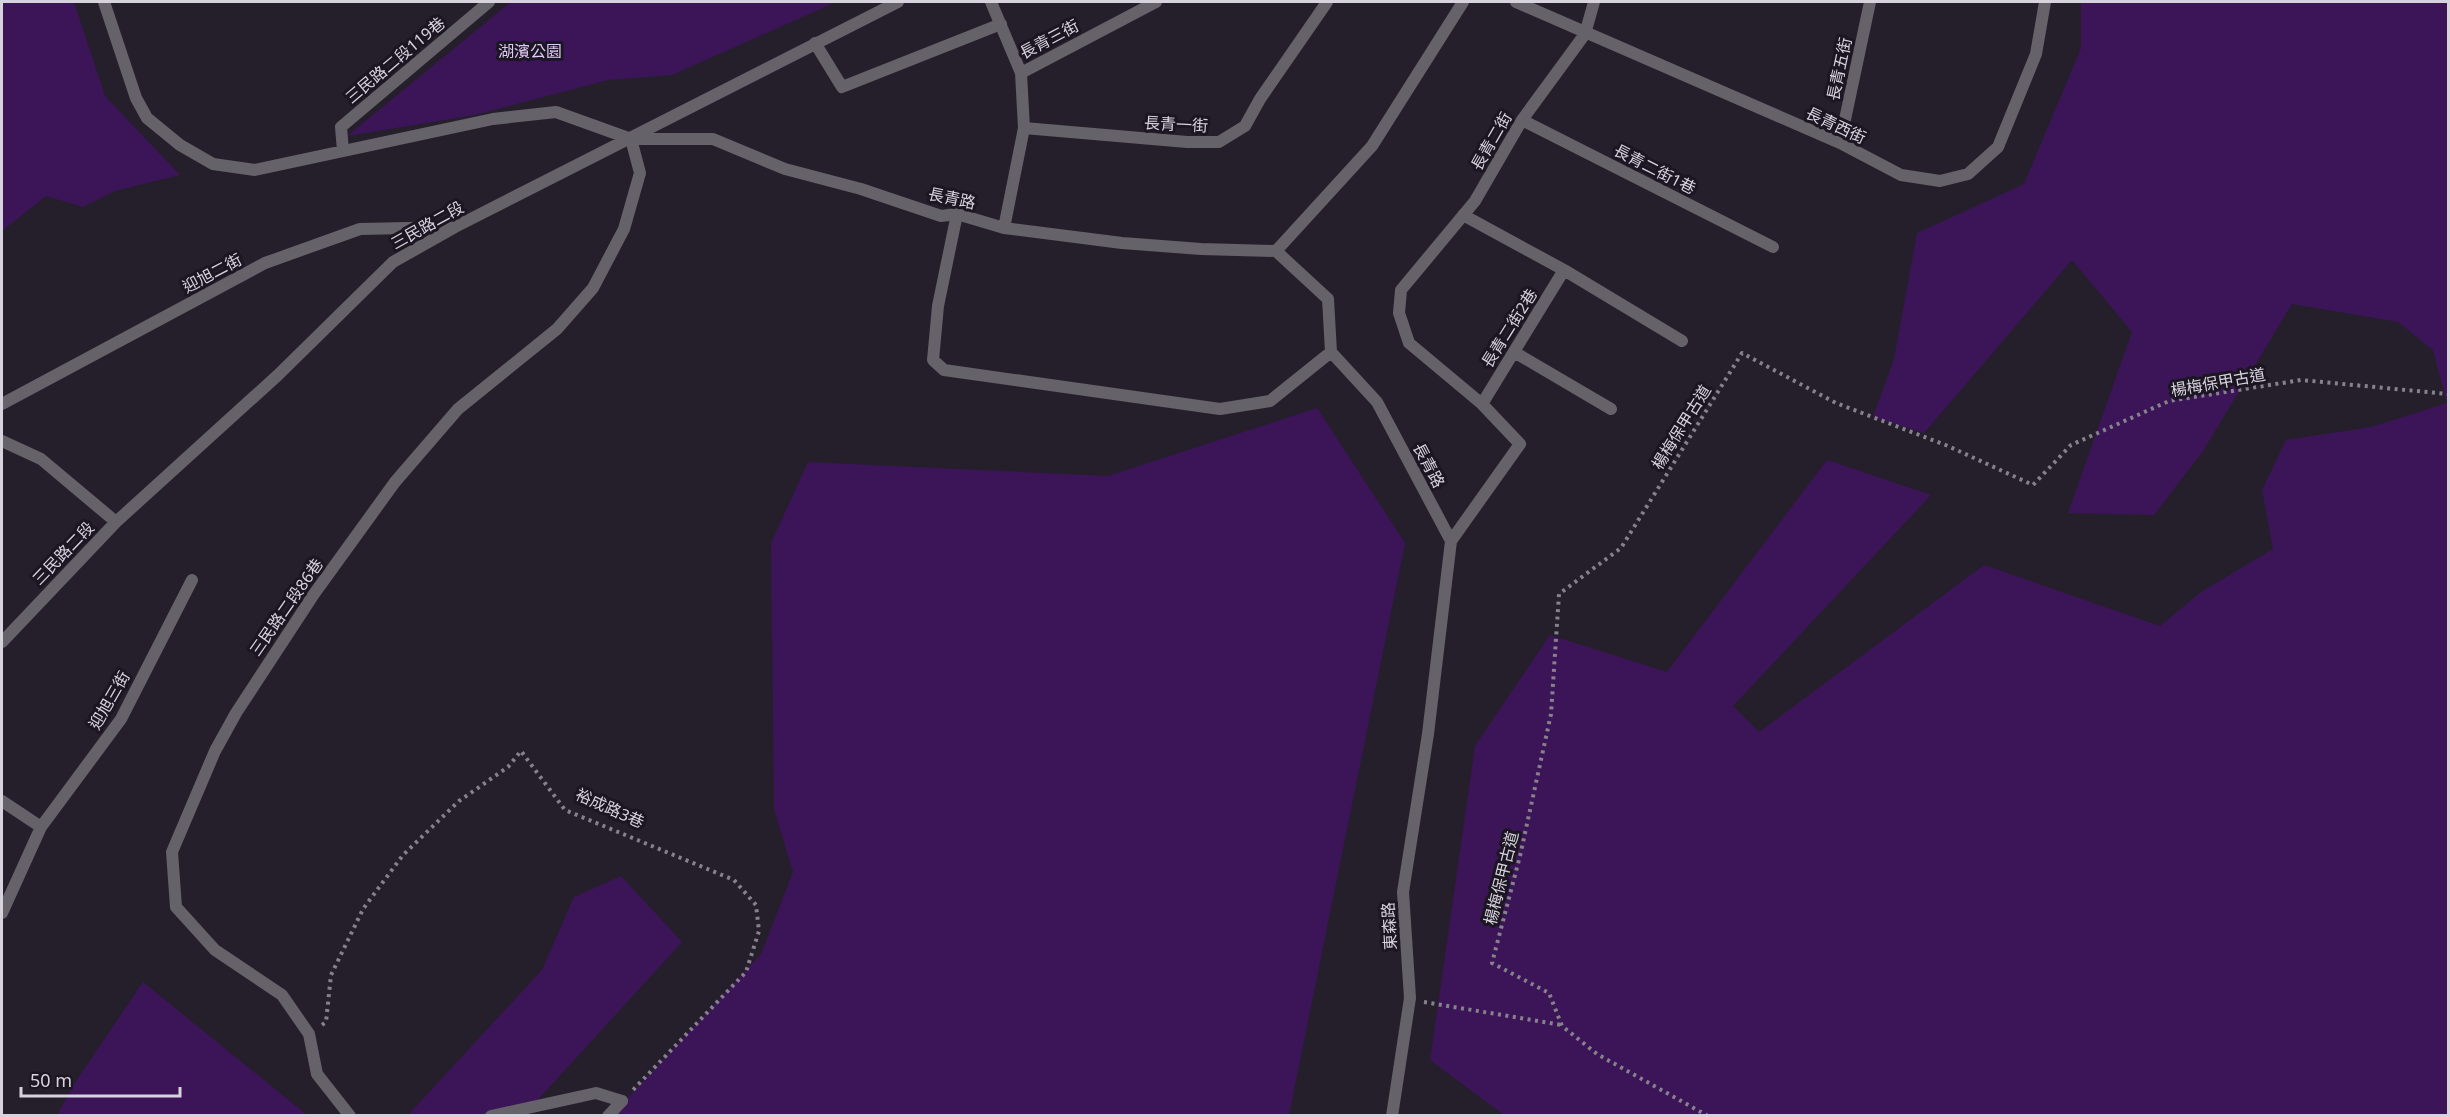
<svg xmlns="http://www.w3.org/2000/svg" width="2450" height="1117" font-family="'Noto Sans','Noto Sans TC',sans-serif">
<rect width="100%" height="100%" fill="#251f2c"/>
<path fill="#3b1558" d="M2,2H74L105,96L180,175L115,191L83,207L46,196L2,231Z
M511,2H836L672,75L608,80L475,115L347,136Z
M2081,2H2448V1115H1504L1430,1060L1475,746L1550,635L1667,672L1827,460L1931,495L1733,706L1759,732L1984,565L2160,626L2201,592L2273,549L2262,490L2286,440L2371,427L2447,403L2433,350L2398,322L2292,304L2203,451L2154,515L2068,513L2132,332L2072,260L1924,433L1873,417L1894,359L1917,233L2024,184L2081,48Z
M1317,408L1405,543L1289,1115L611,1116L761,954L793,872L774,809L771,543L808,462L1108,476Z
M621,876L682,942L524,1115L407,1116L542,970L574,897Z
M143,982L307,1115H57L76,1081Z"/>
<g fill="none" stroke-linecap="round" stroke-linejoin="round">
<path stroke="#86828c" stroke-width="4" stroke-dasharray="3 4.5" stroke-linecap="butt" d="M1424,1002L1562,1025
M322,1025L326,1022L331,975L363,909L403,855L459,801L508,767L521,751L565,810L734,880L756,905L759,931L746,972L633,1090
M1708,1116L1597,1054L1562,1026L1549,993L1492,963L1520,856L1551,714L1559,594L1621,548L1742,353L1836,403L1948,446L2033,485L2071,445L2169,401L2301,380L2448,394"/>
<path stroke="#656269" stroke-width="12" d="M350,1116L317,1074L309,1034L282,995L215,950L176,907L172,852L215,751L236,713L314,594L395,482L458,409L557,329L593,288L624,229L640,173L631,139
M491,1116L596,1093L622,1101"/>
<path stroke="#656269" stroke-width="12" d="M104,2L136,98L147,118L180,145L213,164L255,170L493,119L556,112L631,139H713L785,169L861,189L941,216L957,214L1004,228L1122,243L1201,249L1276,251L1328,299L1331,352L1377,402L1451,541L1428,734L1403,892L1410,998L1392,1116
M991,2L1021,73L1024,128L1004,228
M1516,2L1840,143L1901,175L1940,181L1968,174L1998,147L2036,54L2045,2
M815,43L842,87L1001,24
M1021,73L1156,2
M1522,120L1773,247
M1024,128L1187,142H1219L1245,126L1260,99L1327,2
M1840,143L1870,2
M343,151L341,127L489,2
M957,214L938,306L933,360L944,370L1220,409L1270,401L1331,352
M1463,215L1564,270L1482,404
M1276,251L1372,146L1463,2
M1564,270L1682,341
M1514,352L1611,409
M2,404L265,263L360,229L454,227
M2,441L41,459L116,522
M1451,541L1520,444L1482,404L1409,343L1399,313L1401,290L1475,201L1522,120L1585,34L1594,2
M2,642L116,522L278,375L393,262L455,227L898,2
M2,801L41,827L2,913
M41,827L121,719L192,580
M608,1116L622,1101"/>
</g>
<g text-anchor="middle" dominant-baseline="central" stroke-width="6" stroke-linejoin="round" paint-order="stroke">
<g font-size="16" fill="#d7d3dc" stroke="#1c1623">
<text transform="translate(1049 39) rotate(-28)">長青三街</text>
<text transform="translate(395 60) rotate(-40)">三民路二段119巷</text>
<text transform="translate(1839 69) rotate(-78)">長青五街</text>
<text transform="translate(1176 124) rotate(3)">長青一街</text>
<text transform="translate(1836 125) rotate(25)">長青西街</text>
<text transform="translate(1491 141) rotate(-60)">長青二街</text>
<text transform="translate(1655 169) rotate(27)">長青二街1巷</text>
<text transform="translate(952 198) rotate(12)">長青路</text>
<text transform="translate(427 225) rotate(-29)">三民路二段</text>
<text transform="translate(212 273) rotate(-28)">迎旭二街</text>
<text transform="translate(1509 328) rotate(-58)">長青二街2巷</text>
<text transform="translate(2218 382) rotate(-10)">楊梅保甲古道</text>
<text transform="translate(1681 427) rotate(-58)">楊梅保甲古道</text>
<text transform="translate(1429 465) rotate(62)">長青路</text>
<text transform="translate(63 553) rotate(-46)">三民路二段</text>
<text transform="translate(286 607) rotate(-55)">三民路二段86巷</text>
<text transform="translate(109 700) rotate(-60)">迎旭三街</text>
<text transform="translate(610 808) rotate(24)">裕成路3巷</text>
<text transform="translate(1501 878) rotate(-76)">楊梅保甲古道</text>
<text transform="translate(1389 926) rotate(-93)">東森路</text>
</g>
<g font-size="16" fill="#dfcbf6" stroke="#1c1623">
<text x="530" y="51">湖濱公園</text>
</g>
</g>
<rect width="2450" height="1117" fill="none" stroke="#d7d3dc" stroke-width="6"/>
<path d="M21 1087v9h159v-9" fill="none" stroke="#d7d3dc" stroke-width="3"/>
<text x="30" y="1087" font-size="18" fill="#d7d3dc" stroke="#1c1623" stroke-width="4.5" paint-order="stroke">50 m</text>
</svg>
